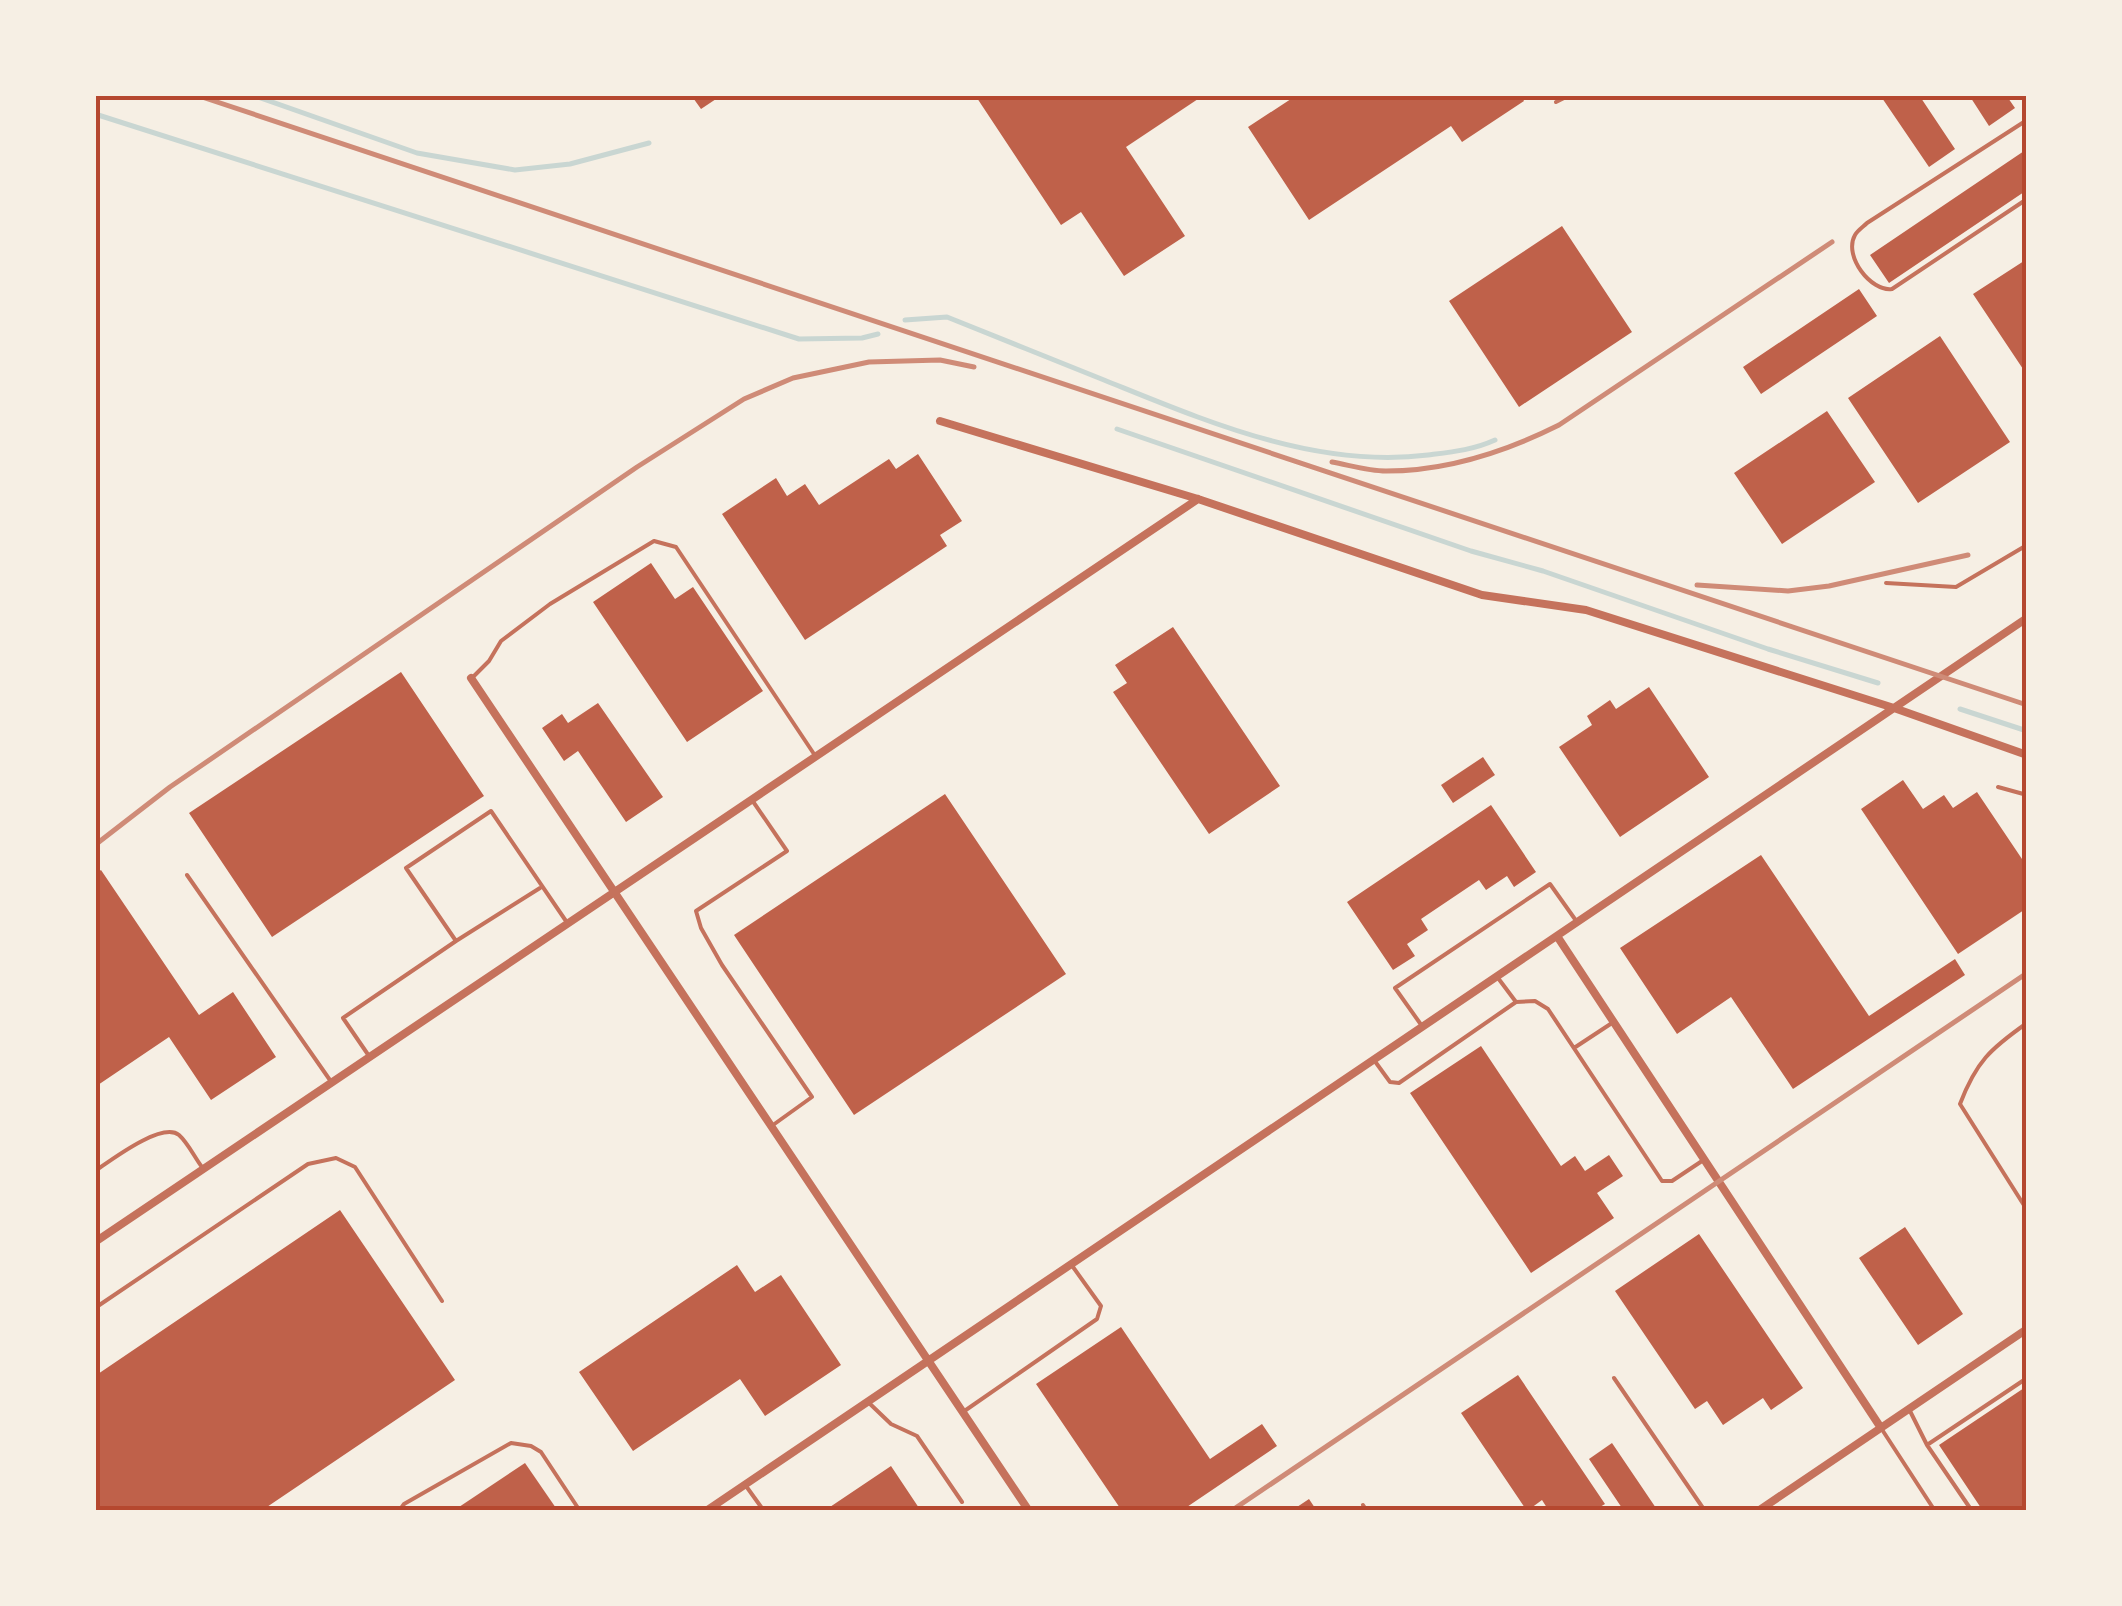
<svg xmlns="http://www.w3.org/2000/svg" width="2122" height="1606" font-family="'Noto Sans',sans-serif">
<rect width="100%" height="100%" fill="#f6efe4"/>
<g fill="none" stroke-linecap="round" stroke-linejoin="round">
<path stroke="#c9d6d2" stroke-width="5" d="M252,95L417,153L515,170L570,164L649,143
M95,114L799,339L862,338L878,334
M905,320L947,317C999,338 1052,359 1104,380C1206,421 1315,469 1428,455C1452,452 1473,450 1495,440
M1117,429L1471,551L1543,571L1768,649L1878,683
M1960,709L2027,731"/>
</g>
<path fill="#bf614a" d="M691,95H722L701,109Z
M975,95H1204L1126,147L1185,236L1124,276L1081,212L1061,225Z
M1297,95H1521L1524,101L1462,142L1451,126L1309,220L1248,127Z
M1880,95H1919L1955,149L1929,167Z
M1969,95H2006L2015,108L1989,126Z
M2027,149V190L1889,283L1870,255Z
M1562,226L1632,332L1519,407L1449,301Z
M2027,259V375L1973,294Z
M1859,289L1877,316L1761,394L1743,367Z
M1940,336L2010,442L1918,503L1848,398Z
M1827,411L1875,482L1782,544L1734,473Z
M918,454L962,521L940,535L947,546L805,640L722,514L776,478L787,496L805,484L819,505L889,459L896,469Z
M651,563L675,599L693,587L763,691L687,742L593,602Z
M1173,627L1280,786L1209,834L1113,692L1127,683L1115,665Z
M401,672L484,796L272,937L189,813Z
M1649,687L1709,777L1620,837L1559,747L1592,725L1587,716L1610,700L1616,709Z
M598,703L663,797L626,822L578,751L564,761L542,728L562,714L568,723Z
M1483,757L1495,775L1453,803L1441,785Z
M1903,780L1923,809L1944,795L1953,808L1977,792L2022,859L2027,856V908L1958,954L1861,809Z
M945,794L1066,974L854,1115L734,935Z
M1491,805L1536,872L1514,887L1507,876L1486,890L1479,880L1421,919L1428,930L1407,944L1415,956L1393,970L1347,902Z
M1761,855L1869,1016L1955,959L1965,975L1793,1089L1731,997L1677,1034L1620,948Z
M101,870L199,1015L233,992L276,1057L211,1100L169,1037L95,1087V874Z
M1481,1046L1561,1166L1575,1156L1585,1171L1609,1155L1623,1176L1597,1193L1614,1218L1531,1273L1410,1093Z
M340,1210L455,1380L261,1511H95V1376Z
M1905,1227L1963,1314L1918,1345L1859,1258Z
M1699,1234L1803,1388L1771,1410L1763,1398L1723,1425L1707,1401L1695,1409L1615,1291Z
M737,1265L755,1292L781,1275L841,1365L765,1416L740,1379L633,1451L579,1372Z
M1121,1327L1210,1459L1262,1424L1277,1446L1181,1511H1122L1036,1384Z
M1518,1375L1605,1504L1593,1511H1549L1542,1500L1527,1511L1461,1413Z
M2027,1386V1511H1983L1939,1445Z
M1612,1443L1658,1511H1624L1589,1459Z
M525,1463L558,1511H453Z
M891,1466L921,1511H824Z
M1309,1499L1317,1511H1291Z"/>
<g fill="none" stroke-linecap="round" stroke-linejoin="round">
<path stroke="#c5725c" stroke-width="4" d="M1556,102L1570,95
M2027,120L1867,223C1863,227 1858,230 1855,235C1843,256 1871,292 1892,289L2027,199
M1886,583L1956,587L2027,545
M472,678L489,661L501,641L550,604L654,541L676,547L816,757
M1998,787L2027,795
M752,800L787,851L696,911L701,928L722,965L812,1097L773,1125
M187,875L332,1083
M456,941L540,888
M1498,978L1516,1002
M2027,1023C1990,1049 1976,1062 1960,1104L2027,1210
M1422,1026L1395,988L1550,884L1577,922
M1574,1048L1612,1023
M369,1056L343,1018L456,941L406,868L491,811L568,924
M1374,1060L1390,1082L1399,1083L1516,1002L1535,1001L1548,1009L1662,1181H1672L1702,1161
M95,1171C110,1161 162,1121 179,1135C188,1143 195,1158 202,1167
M95,1308L308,1164L336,1158L355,1167L442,1301
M1614,1378L1705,1511
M868,1402L891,1424L917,1436L962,1502
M1909,1409L1927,1445L1972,1511
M963,1412L1097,1319L1101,1306L1073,1267
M1881,1428L1935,1511
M1927,1445L2027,1378
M746,1486L764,1511
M1363,1505L1367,1511
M399,1511L404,1504L511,1443L531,1446L541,1452L580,1511"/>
<path stroke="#c5725c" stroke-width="8" d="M940,421L1198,499L1482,595L1586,610L1894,708L2027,755
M471,678L1029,1511
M1557,936L1881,1428
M95,1242L1198,499
M706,1511L2027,618
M1758,1511L2027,1329"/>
<path stroke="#cf8b77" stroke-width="5" d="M196,95L2027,705
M1332,462C1349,465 1368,471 1386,471C1447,471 1505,452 1559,425L1832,242
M1697,585L1788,591L1829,586L1968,555
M95,845L170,787L637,467L744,399L793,378L869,362L940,360L974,367
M1231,1511L2027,973"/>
</g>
<rect width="2122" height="1606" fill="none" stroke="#f6efe4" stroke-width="195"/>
<rect x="98" y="98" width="1926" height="1410" fill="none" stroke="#b5482f" stroke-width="4"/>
</svg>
